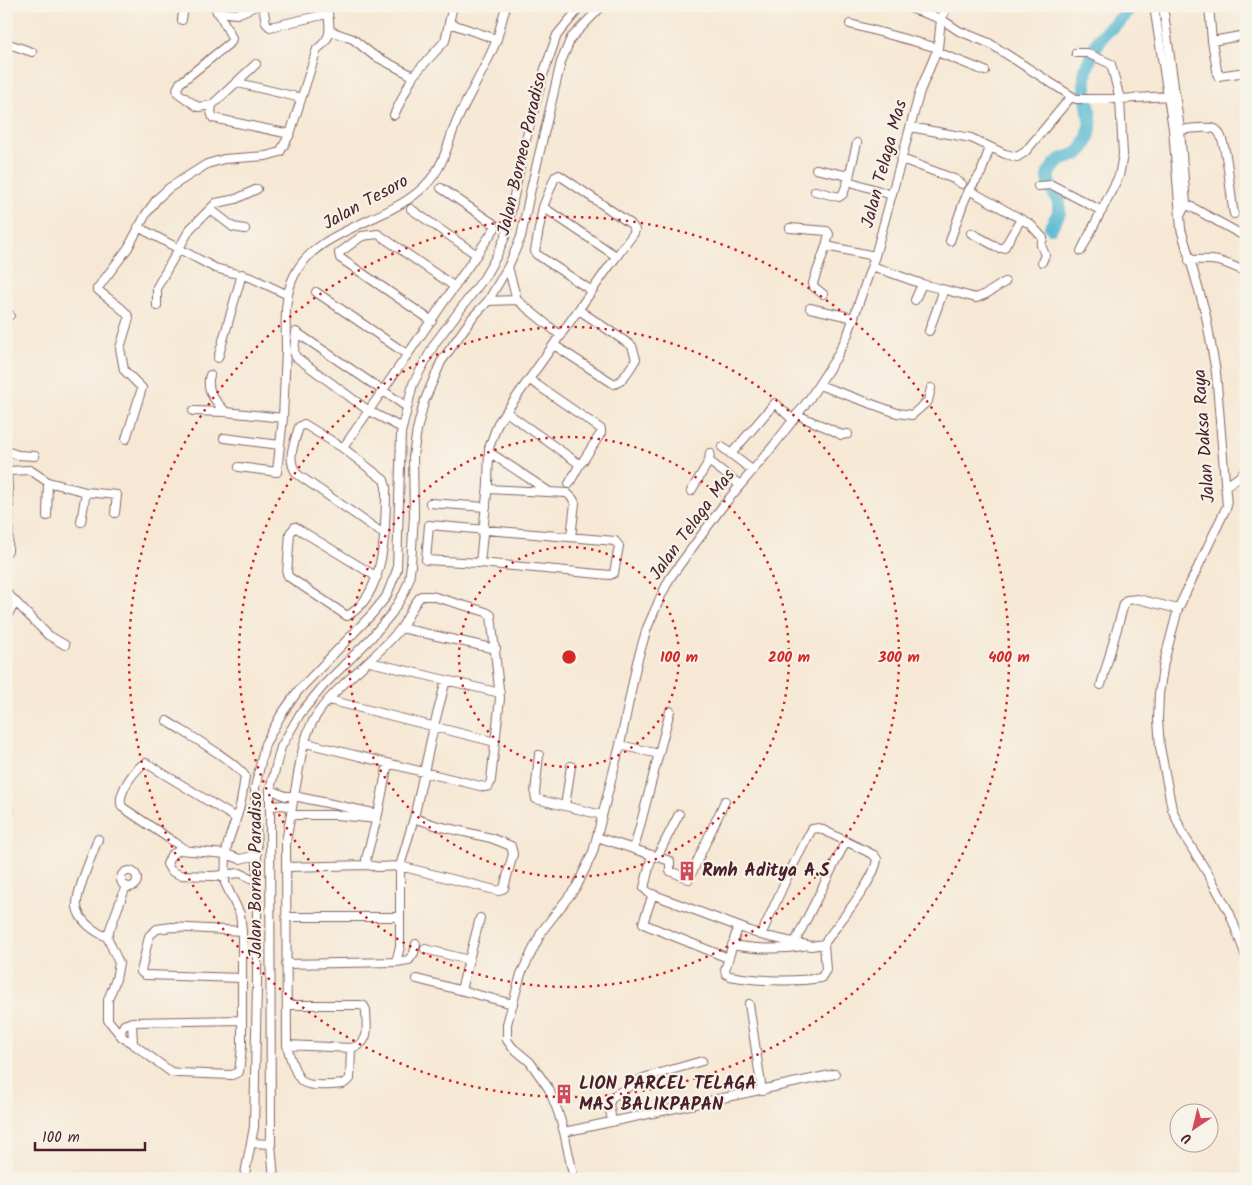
<svg xmlns="http://www.w3.org/2000/svg" width="1252" height="1185" font-family="Kalam,sans-serif">
<rect width="100%" height="100%" fill="#f7f3e8"/>
<filter id="ink" filterUnits="userSpaceOnUse"><feTurbulence type="fractalNoise" baseFrequency=".02" numOctaves="2"/><feDisplacementMap in="SourceGraphic" scale="10" xChannelSelector="R" yChannelSelector="G"/><feConvolveMatrix kernelMatrix="1 2 1 2 8 2 1 2 1" color-interpolation-filters="sRGB"/></filter>
<filter id="wash" filterUnits="userSpaceOnUse"><feTurbulence type="fractalNoise" baseFrequency=".0096" numOctaves="4" result="noise"/><feDisplacementMap in="SourceGraphic" scale="20" xChannelSelector="R" yChannelSelector="G"/><feGaussianBlur stdDeviation="1.12" result="paint"/><feColorMatrix in="noise" values="0 0 0 0 0 0 0 0 0 0 0 0 0 0 0 0 0 1.4 0 .05"/><feComposite in="paint" operator="in"/></filter>
<g filter="url(#wash)">
<rect width="100%" height="100%" fill="#f6e8d4"/>
<g fill="none" stroke-linecap="round" stroke-linejoin="round">
<path stroke="#52b7d1" stroke-width="14" d="M1051,227L1059,213V202L1049,183V173C1052,169 1055,164 1059,161C1072,153 1077,160 1086,142C1099,117 1077,90 1088,64C1092,54 1097,42 1104,34C1113,24 1125,19 1129,6"/>
</g>
</g>
<g filter="url(#ink)">
<g fill="none" stroke-linecap="round" stroke-linejoin="round">
<defs>
<path id="minor" d="M215,6L217,12L237,14L256,6
M263,6L266,23L270,27L327,14
M904,6L941,19L959,31L989,43L1076,99H1120L1169,96
M1154,6L1173,129L1181,229L1205,311L1216,372L1227,506L1178,609L1164,662L1159,694L1158,720L1160,747L1172,809L1183,834L1210,877L1230,914L1246,956
M1163,6L1180,130L1186,204L1180,216
M1209,6L1212,41L1246,35
M182,20L184,6
M449,23L453,6
M850,24L938,48
M330,31L353,39L373,55L413,76
M1212,41L1218,76L1246,72
M6,43L32,52
M937,52L985,71
M1076,53H1087L1111,64L1120,99L1123,155L1119,176L1081,251
M256,64L212,105L211,112L213,118L290,134
M238,83L301,98
M212,105L198,107L178,93L177,89L180,83L231,42L232,38L219,13
M394,115L413,76L445,41L449,23L496,39
M910,127L971,138L1005,154L1017,157L1025,152L1071,97
M1180,130C1188,129 1207,126 1215,129C1228,134 1230,199 1234,214
M857,143L848,181L892,195
M902,159L954,179L962,184
M816,169L849,176
M1038,186L1052,185L1102,211
M969,190L1030,224L1043,238L1041,245L1045,255L1042,262
M815,191L839,197L843,194L848,181
M1182,203L1186,204L1246,237
M543,207L616,256
M210,209L233,227L245,229
M411,209L477,255
M138,227L215,268L252,278L288,295
M790,228L827,231L829,234L826,246L875,256
M971,233L999,248H1004L1021,219
M950,241L963,204L969,190L981,173L990,147
M1189,260C1217,259 1221,260 1246,272
M872,266L922,284L942,289V295L929,331
M508,267L517,300L561,336
M942,289L976,298L986,294L1005,282
M316,292L408,355
M823,294L814,287L813,283L826,246
M915,300L922,284
M488,301L517,300
M157,306V287L190,229L216,203L236,199L257,189
M810,308L854,318
M6,314L10,315
M432,321L340,258L339,253L362,236L378,234L455,287
M554,345L614,384C623,382 631,367 636,359L632,346L579,310
M218,358L242,274
M210,375C205,391 216,402 226,412
M819,385L897,413L912,415L928,401L931,388
M193,411L226,412L283,418C284,396 285,373 286,350C286,326 283,298 294,276C315,231 381,223 418,192C447,168 445,145 460,114C472,89 487,65 497,39C500,28 503,17 506,6
M506,412L578,463L580,464L583,461L601,433V429L530,380
M797,414C811,423 828,426 841,435L848,434
M402,428L369,411L296,357L294,352L296,332L407,407
M224,438L280,445
M126,439L142,388L124,370L120,348L129,318C126,309 105,297 97,289L128,248L146,214L157,199L169,188L207,164L224,159L266,156L280,152L290,134L317,49C335,36 329,25 327,6
M722,447L731,454
M343,448L495,228L494,224L441,188
M6,451L18,455L35,456
M489,452L548,491
M709,461L740,485
M239,467L277,472L283,418
M752,470L731,454L775,403L793,420
M569,484L580,464
M1226,486L1239,477L1246,469
M488,489L567,493L573,499L575,503L571,537
M691,491L709,461L710,453
M430,503L486,507
M47,516L48,482
M81,522L86,492
M429,525L615,541L619,546L614,573L610,575L480,563L426,560Z
M8,551L9,510L7,471L30,470L48,482L86,492L117,495L115,513
M480,563L488,484L489,448L498,423L608,268L634,233L635,230L631,224L559,175L555,177L543,207L535,251L536,254L592,291
M377,577L295,527L290,533L287,574L289,577L347,616C386,595 386,526 386,487L384,480L343,448L304,424L299,427C294,444 286,459 297,474L385,535
M6,592L48,635L65,645
M6,617L16,602
M401,628L496,649
M370,662L500,693
M1101,685L1124,604L1127,600L1138,599L1178,609
M329,700L495,742
M167,721C187,734 232,759 245,776C243,789 242,803 237,816C233,829 227,840 226,854L240,859L257,855
M620,745L659,754
M539,755L535,793L536,799L602,815
M388,763L378,814L366,859L368,865L378,867L400,866L499,891L504,888L513,854L511,846L491,838L438,826L414,818
M270,789L285,796H294C299,773 301,744 312,723C330,688 376,660 401,628C408,618 412,605 421,596H432L486,612L491,615L500,698L491,780L489,786L484,787L306,743
M6,804L9,812
M271,806L284,805L292,808
M565,806L571,766
M291,815H337L377,819
M597,837L670,861V871L689,879L725,801
M98,839C93,853 75,894 77,907C79,921 95,932 107,937
M634,849L670,711
M186,850L122,807C116,795 135,767 146,763L236,818
M652,855L644,888L649,893L761,935L811,946L824,944C837,924 875,881 877,859L874,855L819,828L812,829L789,873L761,935
M657,857L679,814
M287,867L368,865
M121 879a8 8 0 1 1 16 0a8 8 0 1 1-16 0Z
M653,894L643,923L646,925L728,958
M286,917H400
M738,927L725,970L726,974L730,976C755,981 796,982 821,978L826,970L824,944
M795,942L846,841
M732,945C755,949 780,950 803,946
M425,949L469,960
M396,962L409,960L414,953L416,944
M286,964L396,962L400,947V866L414,818L434,726L446,680
M242,978L145,975L141,972L149,936L157,929L172,927L242,931
M417,979L513,1004
M461,990L480,918
M749,1004L762,1091
M287,1005H359L364,1006L366,1010C366,1027 372,1043 351,1048L350,1079L343,1084C334,1085 310,1087 303,1082C295,1076 289,1054 287,1045L286,842L294,796L378,814
M132,1022L133,1044L171,1072L179,1073L232,1075L239,1072L242,1047V931L240,914L225,883L226,854L180,850L171,855L167,864L171,871L180,875L213,876L240,873L257,881
M122,1037L108,1020V1000L116,979L119,963L107,937L126,886
M133,1044L122,1037L121,1031L124,1025L132,1022L242,1020
M287,1045L351,1048
M612,1122L609,1104L612,1097L643,1078L702,1061
M564,1132L835,1074
M251,1143L271,1144
M244,1179L254,1127L257,985V855L255,788L265,744L281,715L298,691L372,614L386,597L397,570L401,433L413,384L435,343L484,278L496,257L506,235L524,147L544,72L557,35L581,6
M274,1179L271,1144L270,798V789L281,747L300,714L324,685L371,638L392,613L404,593L409,580L411,565L414,515L413,456L417,430L424,402L441,362L472,318L488,301L508,267L521,237L530,193L561,62L571,38L602,6
M574,1179L564,1132L558,1112L549,1089L530,1062L512,1047L507,1040V1024L521,974L542,931L577,886L593,852L620,745L637,662L647,628L661,596L670,578L722,507L774,445L810,398L836,358L848,334L875,256L920,91L938,48L941,19L948,6"/>
</defs>
<use href="#minor" stroke="#866566" stroke-width="10"/>
<use href="#minor" stroke="#fff" stroke-width="8"/>
</g>
</g>
<g fill="none" stroke="#d62828" stroke-width="2.5" stroke-dasharray="2.5 5">
<circle cx="569" cy="657" r="110"/>
<circle cx="569" cy="657" r="220"/>
<circle cx="569" cy="657" r="330"/>
<circle cx="569" cy="657" r="440"/>
</g>
<defs>
<symbol id="building-bare" viewBox="-9 -9 18 18"><path d="M-4-6H4V6H1V3H-1V6H-4ZM-2.5-4.3h1.7v1.8h-1.7ZM.8-4.3h1.7v1.8H.8ZM-2.5-1h1.7V.8h-1.7ZM.8-1h1.7V.8H.8Z" fill="#d1495b" stroke="#f7f3e8" stroke-width="2.5" paint-order="stroke"/></symbol>
</defs>
<g fill-rule="evenodd">
<use href="#building-bare" x="673" y="857" width="28" height="28"/>
<use href="#building-bare" x="550" y="1080" width="28" height="28"/>
</g>
<g text-anchor="middle" dominant-baseline="central" stroke-width="4.5" stroke-linejoin="round" paint-order="stroke">
<g font-size="18" fill="#4a1f2b" stroke="#f7f3e8">
<text transform="translate(523 154) rotate(-77)">Jalan Borneo Paradiso</text>
<text transform="translate(885 164) rotate(-75)">Jalan Telaga Mas</text>
<text transform="translate(366 203) rotate(-29)">Jalan Tesoro</text>
<text transform="translate(1205 436) rotate(-94)">Jalan Daksa Raya</text>
<text transform="translate(693 525) rotate(-54)">Jalan Telaga Mas</text>
<text transform="translate(256 875) rotate(-90)">Jalan Borneo Paradiso</text>
</g>
<g font-size="18" font-weight="bold" fill="#4a1f2b" stroke="#f7f3e8" text-anchor="start">
<text x="702" y="871">Rmh Aditya A.S</text>
<text x="579" y="1084">LION PARCEL TELAGA<tspan x="579" dy="21">MAS BALIKPAPAN</tspan></text>
</g>
</g>
<circle cx="569" cy="657" r="8" fill="#d62828" stroke="#f7f3e8" stroke-width="2.5"/>
<g font-size="15" text-anchor="middle" font-weight="bold" fill="#d62828" stroke="#f7f3e8" stroke-width="4.5" stroke-linejoin="round" paint-order="stroke">
<text x="679" y="662">100 m</text>
<text x="789" y="662">200 m</text>
<text x="899" y="662">300 m</text>
<text x="1009" y="662">400 m</text>
</g>
<rect width="1252" height="1185" fill="none" stroke="#f7f3e8" stroke-width="25"/>
<g transform="translate(1194 1128) rotate(215)"><circle r="24" fill="#f7f3e8" stroke="#b29e9c"/>
<path d="M0-4L9 19L0 12L-9 19Z" fill="#d1495b"/>
<text y="-8" font-size="14" font-weight="bold" text-anchor="middle" fill="#4a1f2b">U</text>
</g>
<path d="M35 1142v8h110v-8" fill="none" stroke="#4a1f2b" stroke-width="2.5"/>
<text x="42" y="1142" font-size="15" fill="#4a1f2b" stroke="#f7f3e8" stroke-width="4" paint-order="stroke">100 m</text>
</svg>
